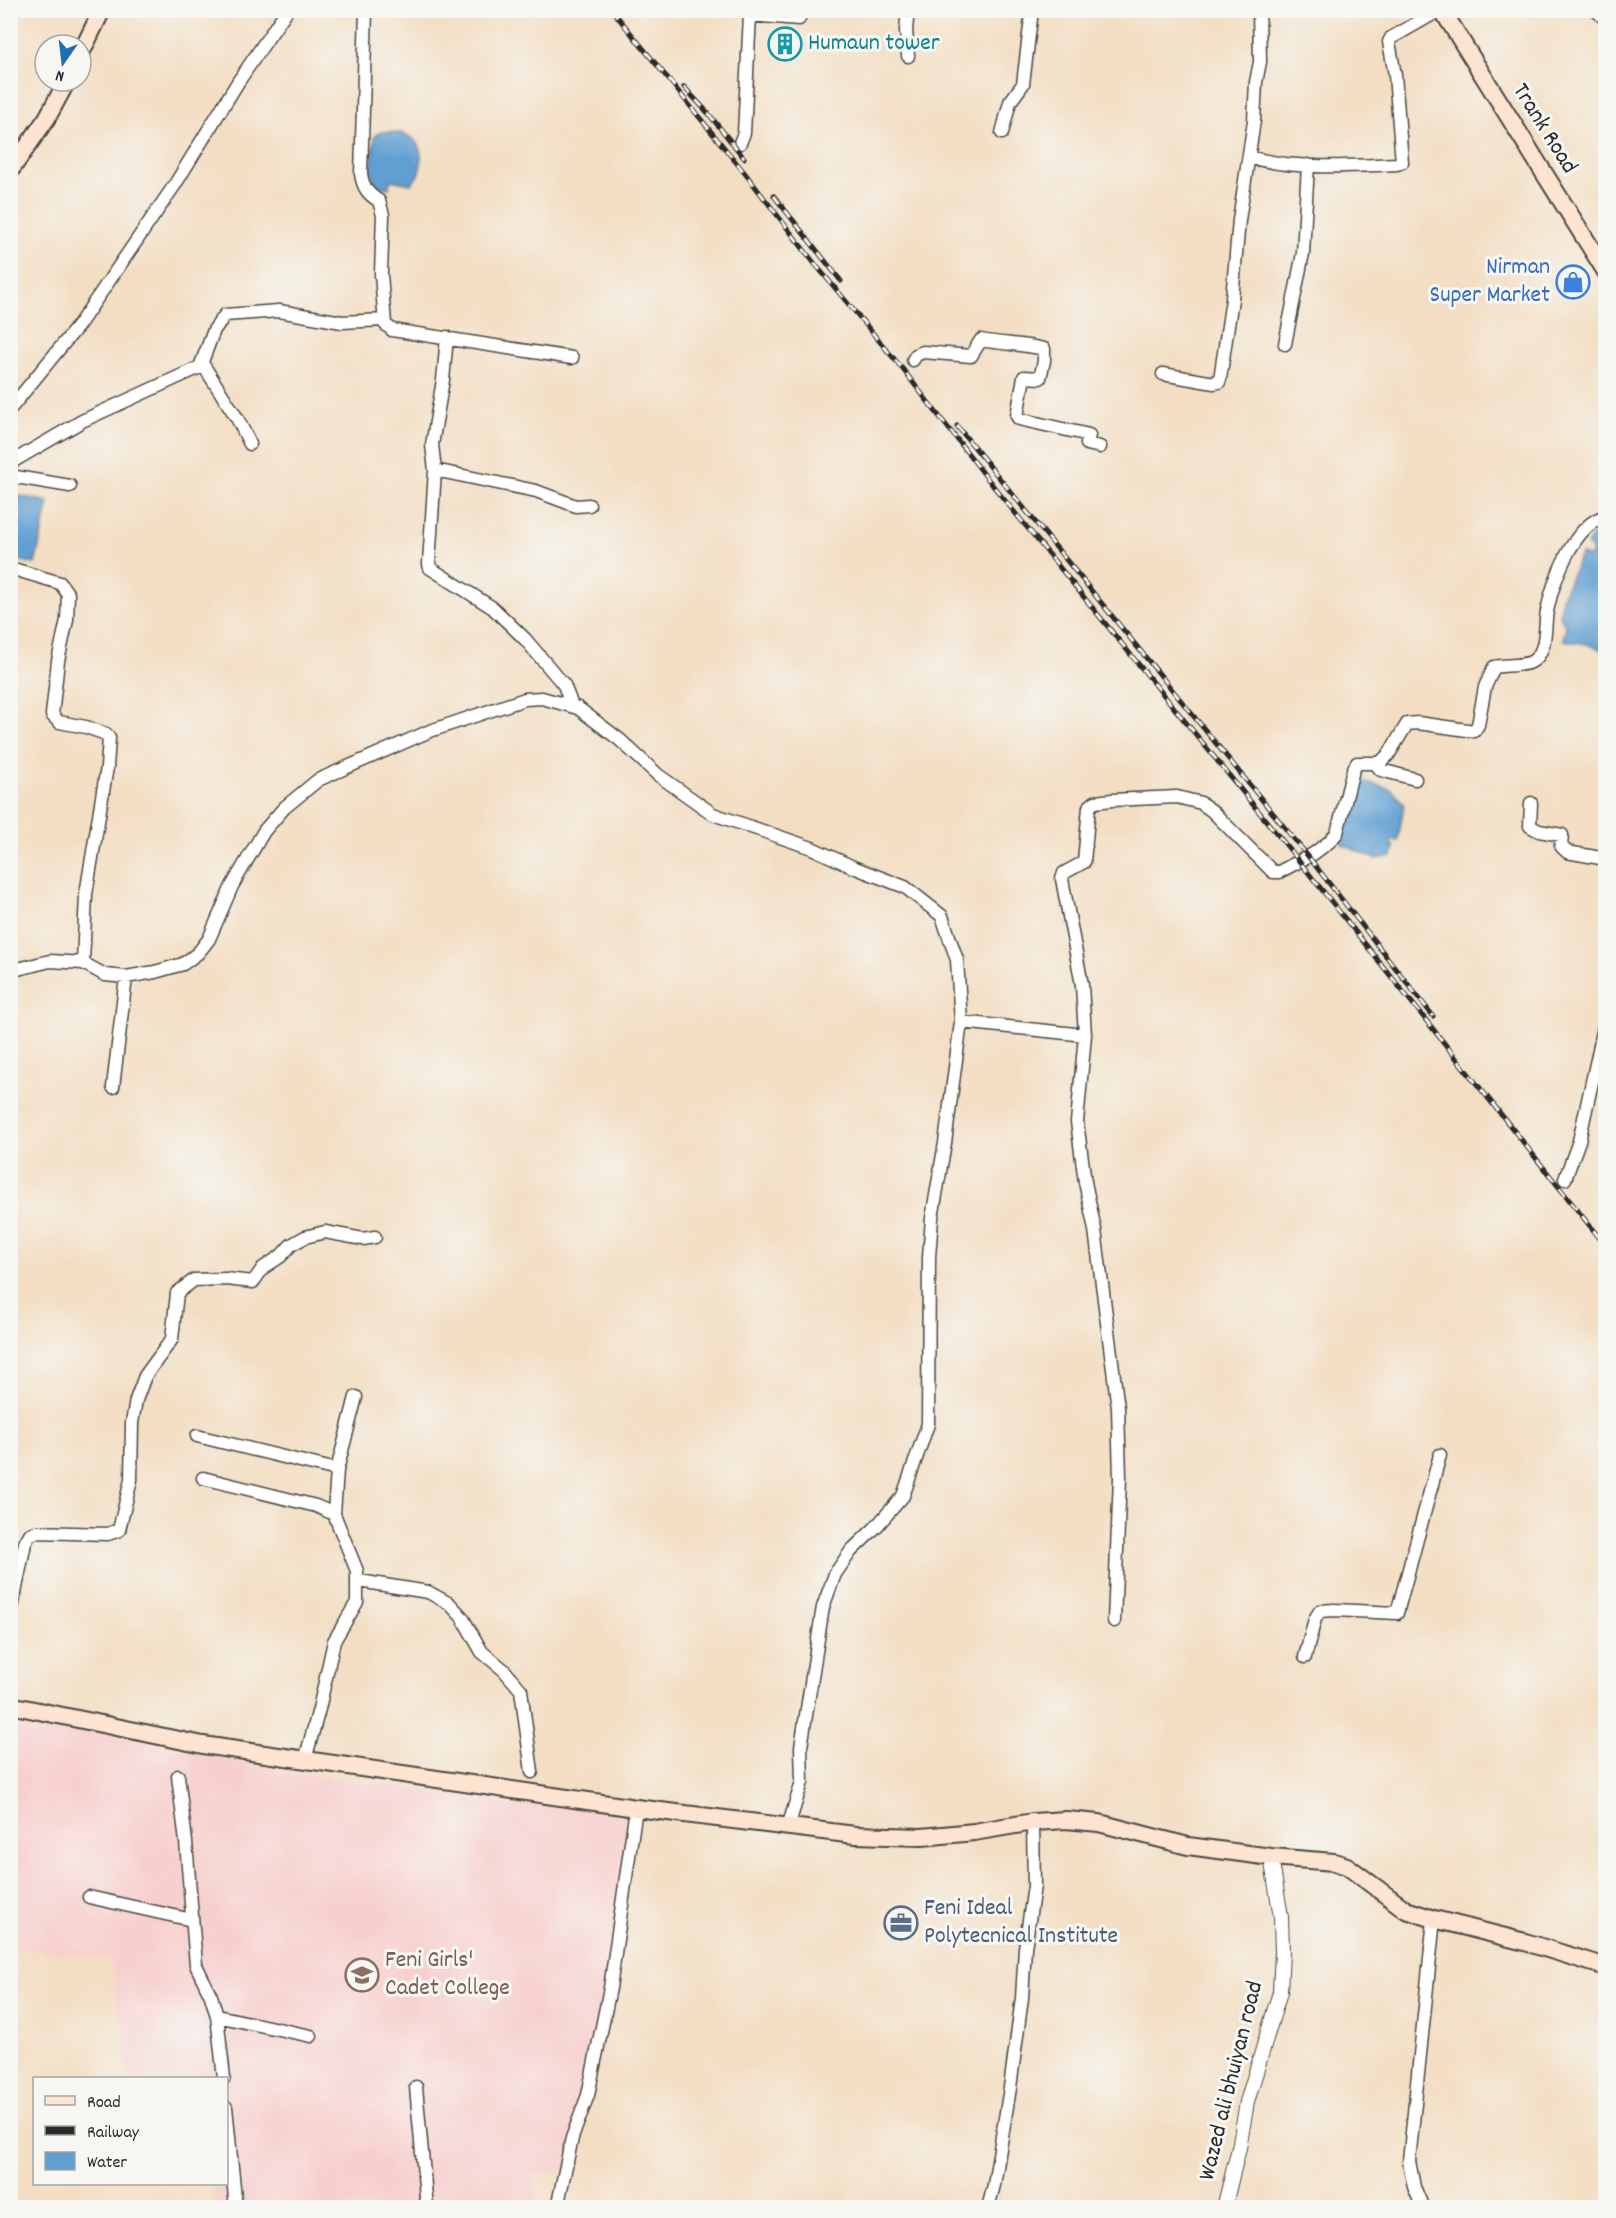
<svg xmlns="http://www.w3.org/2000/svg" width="1616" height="2218" font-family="Dekko,sans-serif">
<rect width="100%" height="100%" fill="#f6f6f2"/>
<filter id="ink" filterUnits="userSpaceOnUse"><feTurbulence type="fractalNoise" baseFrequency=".0167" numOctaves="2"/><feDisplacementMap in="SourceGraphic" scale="12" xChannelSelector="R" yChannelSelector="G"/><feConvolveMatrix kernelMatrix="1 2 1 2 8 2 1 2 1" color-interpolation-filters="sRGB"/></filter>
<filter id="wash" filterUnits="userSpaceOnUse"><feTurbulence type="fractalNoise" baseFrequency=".008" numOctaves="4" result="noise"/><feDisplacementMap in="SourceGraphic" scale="24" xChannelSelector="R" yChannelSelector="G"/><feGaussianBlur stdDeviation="1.35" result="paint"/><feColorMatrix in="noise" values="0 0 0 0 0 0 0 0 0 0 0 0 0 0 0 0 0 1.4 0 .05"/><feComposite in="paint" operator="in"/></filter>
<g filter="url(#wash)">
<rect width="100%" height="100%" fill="#f3dec3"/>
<path fill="#f7d0ce" d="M11,1714L296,1773L504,1802L631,1814L608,1991L569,2172L534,2175L538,2207H216L213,2184H226V2078H127L111,1959L11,1948Z"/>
<path fill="#619fd2" stroke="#46657e" stroke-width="1.5" d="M381,132C404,131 423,136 421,162C420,173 418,176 411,184L390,180L389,188C385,187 382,188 379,186C365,180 374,147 375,135Z
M15,495L49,502L35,564L11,558V511Z
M1605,527H1606L1605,651L1587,644L1563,640L1566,627L1560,615L1562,597L1581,554L1589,558L1593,549L1587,545L1594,532Z
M1356,779L1391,789L1404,804L1398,841L1391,840V844L1394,847L1392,856L1376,859L1343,845L1338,838Z"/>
</g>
<g filter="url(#ink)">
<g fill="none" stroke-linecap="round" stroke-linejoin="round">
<defs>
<path id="minor" d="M366,10L361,174C363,188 368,194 379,201L383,215L381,274L385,324L392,330L572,358
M908,10L906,30L908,56
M1596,10L1606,20
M1002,133L1010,102L1023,84L1032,10
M740,143L744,133L750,15L799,19V10
M1249,157C1297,170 1348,166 1397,164L1402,162L1395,75L1389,42L1391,38L1440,10
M447,337L443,380L432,445L435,470L429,564L430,568L493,608L525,639L564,685L572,706
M1285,344L1303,253L1308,165
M913,360L916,355L923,352L971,356L981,340C1002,344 1023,344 1044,349V361L1040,378L1024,377L1017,416L1019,419L1089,435L1087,444L1100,447
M202,363L237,418L250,444
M1163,374L1214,383L1219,382L1220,379L1232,299L1239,220L1254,121L1256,82L1260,62L1259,10
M10,409L78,326L174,186L238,82L287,10
M10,463L82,421L200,367L214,330L225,315L279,311L342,322L384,320
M435,470L536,491L576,506L589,505
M10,476L70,486
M10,568L60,583L68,594L67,620L58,661L52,715L59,722L86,727L106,734L109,738L107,767L86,894L83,963
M1375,763L1381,770L1415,779
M1531,803L1530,826L1539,831L1562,835L1561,846L1567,852L1606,859
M10,971L50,961L83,963L105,975L126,977L155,972L183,964L198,953L209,939L232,886L264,831L284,808L318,780L430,731L525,699L542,698L578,708L620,740L658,775L713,814L812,848L853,867L905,887L942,916L957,960L961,1022L945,1143L932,1218L929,1257L928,1424L903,1496L875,1528L851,1551L835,1574L823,1607L801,1747L802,1782L788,1827
M961,1022L1085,1035
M113,1087L126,977
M1565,1179L1579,1141L1606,1018
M197,1436L337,1470
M203,1478L316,1506L334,1514L357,1571V1602L334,1641L319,1709L305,1760
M334,1514L337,1470L356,1397
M359,1581L428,1592L450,1604L462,1617L482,1652L504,1670L521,1690L532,1772
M10,1618L25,1543L30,1534L36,1532L108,1534L119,1530L131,1480L132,1423L136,1400L145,1376L172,1339L177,1293L194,1280L226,1279L253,1282L263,1268L281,1256L291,1245L305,1237L325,1232L363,1239L375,1237
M1114,1621L1120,1478L1118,1408L1095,1230L1085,1182L1077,1122L1085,1035L1082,985L1062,879L1064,873L1084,862L1089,807L1095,802L1112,800L1177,797L1201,803L1212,811L1273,872H1279L1313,854L1329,842L1337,833L1353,770L1357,763H1380L1389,754L1407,724L1418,723L1474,731L1478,725L1485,687L1494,667C1504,665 1523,666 1531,662C1548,653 1544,627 1547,611C1553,582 1573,524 1606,516
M1305,1657L1315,1619L1320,1611L1334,1610L1397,1613L1440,1455
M178,1776L186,1842L196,1965L211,1996L217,2016L224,2078
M89,1897L192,1920
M217,2016L311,2036
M416,2087L427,2208
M226,2107L236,2208
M557,2208L572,2138L588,2095L610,1988L636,1808
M988,2208L994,2185L1010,2088L1022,1998L1025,1948L1034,1886L1033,1822
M1423,2208L1414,2187L1409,2161L1434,1919"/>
<path id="tertiary" d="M1224,2208L1239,2148L1247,2102L1280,1992L1282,1952L1281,1917L1271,1857"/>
<path id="secondary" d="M1442,10L1606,272
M81,53L102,10
M10,171L47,118L67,81
M10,1705L203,1745L636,1808L855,1835L922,1837L974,1832L1033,1822L1066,1820L1099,1823L1188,1846L1271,1857L1334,1862L1347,1866L1406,1910L1434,1919L1525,1942L1606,1967"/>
</defs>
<use href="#minor" stroke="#494642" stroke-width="15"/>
<use href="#tertiary" stroke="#494642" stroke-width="16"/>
<use href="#secondary" stroke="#494642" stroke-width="20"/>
<use href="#minor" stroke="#fff" stroke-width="12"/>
<use href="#tertiary" stroke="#fff" stroke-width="14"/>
<use href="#secondary" stroke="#fde4d0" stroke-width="16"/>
<defs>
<path id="rail" d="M612,10L744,172L815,264L901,367L994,487L1299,861L1606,1246
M684,87L708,113L744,158
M774,196L841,281
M957,426L1307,855L1433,1016"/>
</defs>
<use href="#rail" stroke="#2b2b2b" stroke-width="5"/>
<use href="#rail" stroke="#f6f6f2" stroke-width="3" stroke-dasharray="9" stroke-linecap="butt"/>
</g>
</g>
<defs>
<symbol id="building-ring" viewBox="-11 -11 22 22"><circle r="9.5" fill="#f6f6f2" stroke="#0f9aa8" stroke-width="1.5"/><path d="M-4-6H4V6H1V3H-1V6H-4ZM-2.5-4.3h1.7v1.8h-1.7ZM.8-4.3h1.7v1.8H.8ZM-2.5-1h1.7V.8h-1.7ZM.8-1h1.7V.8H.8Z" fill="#0f9aa8"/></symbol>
<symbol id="shop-ring" viewBox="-11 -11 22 22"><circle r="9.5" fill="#f6f6f2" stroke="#3f7fe0" stroke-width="1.5"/><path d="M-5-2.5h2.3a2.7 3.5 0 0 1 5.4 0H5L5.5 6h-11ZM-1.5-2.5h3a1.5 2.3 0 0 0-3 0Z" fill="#3f7fe0"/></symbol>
<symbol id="office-ring" viewBox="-11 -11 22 22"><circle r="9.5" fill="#f6f6f2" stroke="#5c6f8a" stroke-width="1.5"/><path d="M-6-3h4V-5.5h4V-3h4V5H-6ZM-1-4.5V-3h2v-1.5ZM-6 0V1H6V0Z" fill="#5c6f8a"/></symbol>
<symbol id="university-ring" viewBox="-11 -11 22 22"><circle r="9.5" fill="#f6f6f2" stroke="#8d6e63" stroke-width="1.5"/><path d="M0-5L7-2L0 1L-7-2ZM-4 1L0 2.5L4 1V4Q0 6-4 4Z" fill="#8d6e63"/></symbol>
</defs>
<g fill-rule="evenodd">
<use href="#building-ring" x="766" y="25" width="38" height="38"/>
<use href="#shop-ring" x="1554" y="263" width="38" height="38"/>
<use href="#office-ring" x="882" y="1904" width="38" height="38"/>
<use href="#university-ring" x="343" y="1956" width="38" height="38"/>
</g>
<g text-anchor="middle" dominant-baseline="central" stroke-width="6" stroke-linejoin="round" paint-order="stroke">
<g font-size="24" fill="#0d838f" stroke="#f6f6f2" text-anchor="start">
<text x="808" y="44">Humaun tower</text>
</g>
<g font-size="24" fill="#2b2b2b" stroke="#f6f6f2">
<text transform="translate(1544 129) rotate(58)">Trank Road</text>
<text transform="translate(1232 2081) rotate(-76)">Wazed ali bhuiyan road</text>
</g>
<g font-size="24" fill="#366cbe" stroke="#f6f6f2" text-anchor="end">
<text x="1550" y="268">Nirman<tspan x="1550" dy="28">Super Market</tspan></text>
</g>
<g font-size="24" fill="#4e5e75" stroke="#f6f6f2" text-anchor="start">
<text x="924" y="1909">Feni Ideal<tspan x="924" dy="28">Polytecnical Institute</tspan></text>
</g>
<g font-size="24" fill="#785e54" stroke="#f6f6f2" text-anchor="start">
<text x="385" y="1961">Feni Girls'<tspan x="385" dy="28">Cadet College</tspan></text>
</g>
</g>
<rect width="1616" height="2218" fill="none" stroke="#f6f6f2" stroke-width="36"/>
<rect x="33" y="2077" width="195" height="108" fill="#f6f6f2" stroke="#a5a5a2" stroke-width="1.5"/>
<rect x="45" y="2096" width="30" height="9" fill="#fde4d0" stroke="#a5a5a2" stroke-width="1.5"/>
<text x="87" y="2107" font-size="18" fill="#2b2b2b">Road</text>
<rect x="45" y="2126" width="30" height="9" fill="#2b2b2b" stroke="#a5a5a2" stroke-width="1.5"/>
<text x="87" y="2137" font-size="18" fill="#2b2b2b">Railway</text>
<rect x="45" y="2152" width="30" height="18" fill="#619fd2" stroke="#a5a5a2" stroke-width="1.5"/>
<text x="87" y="2167" font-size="18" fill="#2b2b2b">Water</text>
<g transform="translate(63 63) rotate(194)"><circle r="28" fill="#f6f6f2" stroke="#a5a5a2" stroke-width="1.5"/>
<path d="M0-4.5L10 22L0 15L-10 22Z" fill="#1f6fb2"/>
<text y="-9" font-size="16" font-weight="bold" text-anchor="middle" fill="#2b2b2b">N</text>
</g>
</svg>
